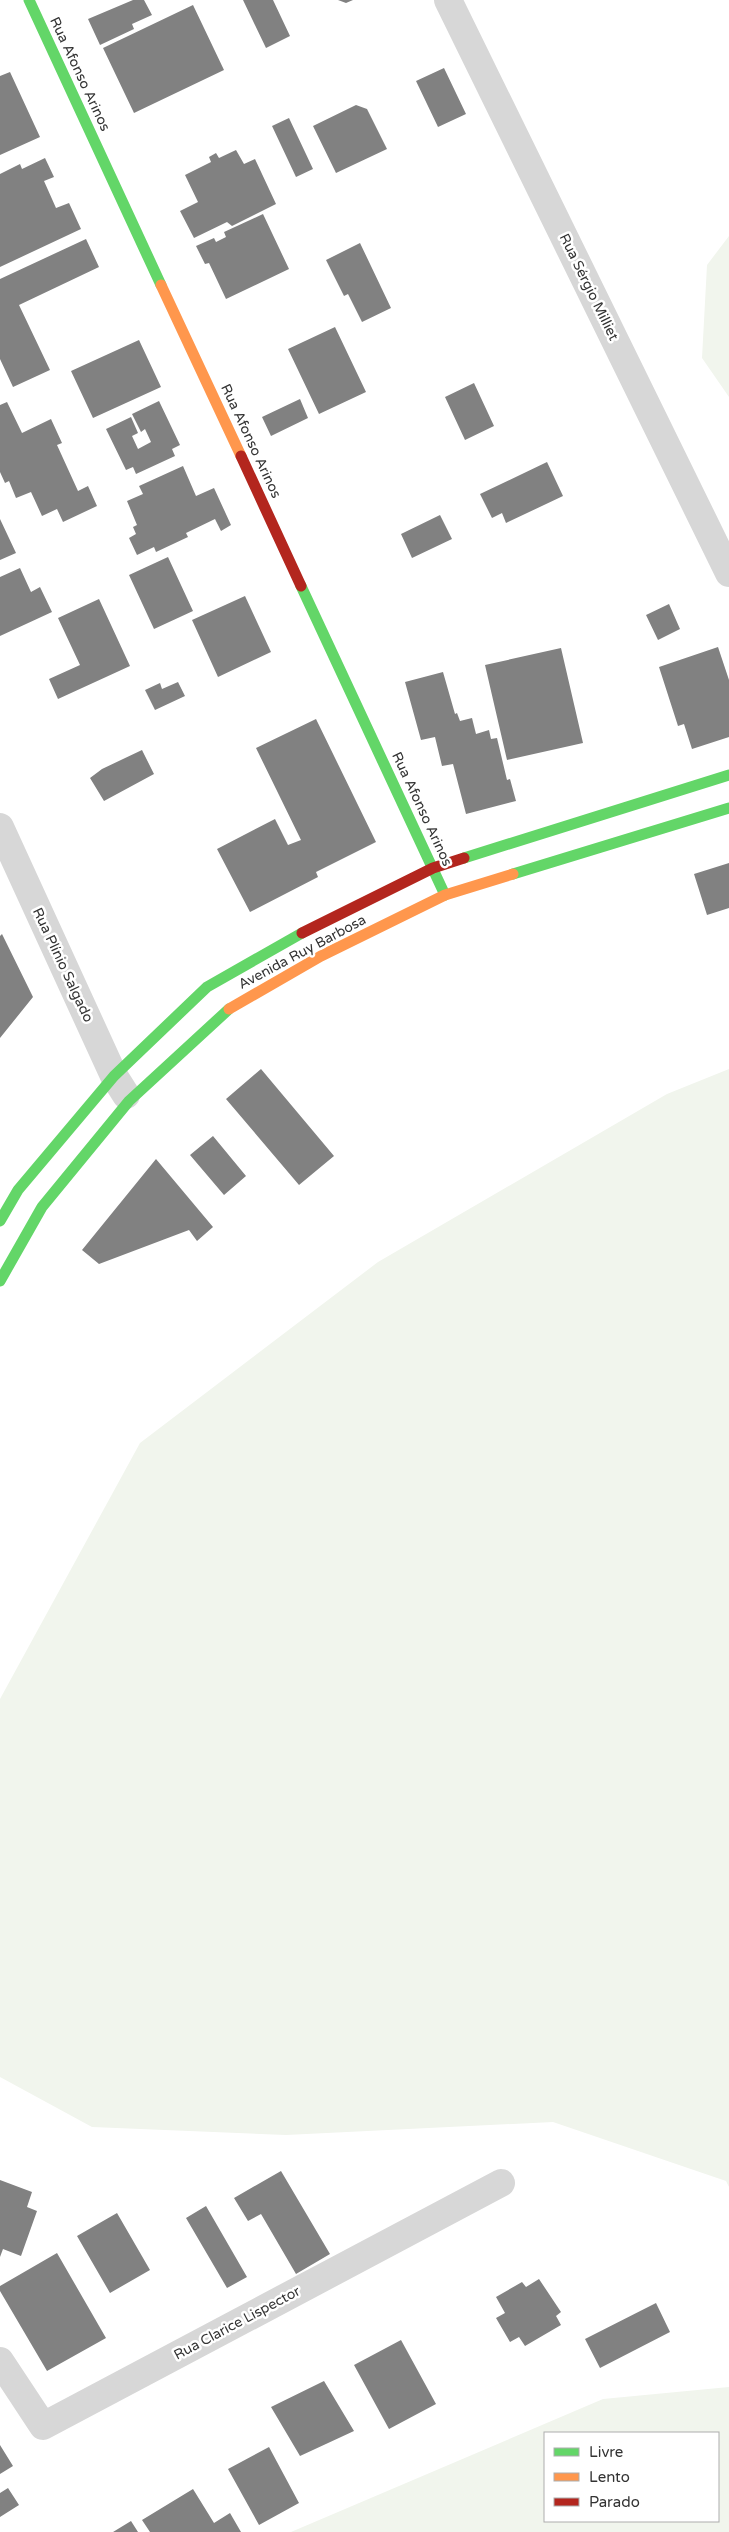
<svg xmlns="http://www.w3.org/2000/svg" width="729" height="2532" font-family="'Varela Round',sans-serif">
<rect width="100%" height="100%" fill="#fff"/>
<path fill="#f1f5ed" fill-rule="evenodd" d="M729,236V397L702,358L707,265Z
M729,1069V2187L726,2181L553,2122L286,2135L92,2127L0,2077V1699L140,1443L378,1262L667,1094Z
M729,2387V2532H291L603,2399ZM545,2433H718V2521H545Z"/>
<path fill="#818181" d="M133,0H144L152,15L132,24L134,29L100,45L88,19Z
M243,0H273L290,36L266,48Z
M338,0H353L346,3Z
M193,5L224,70L134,113L103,48Z
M444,68L466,114L438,127L416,81Z
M10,72L40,137L0,155V76Z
M356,105L367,109L387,149L336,173L313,126Z
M289,118L313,169L296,177L272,126Z
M236,150L244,164L255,159L276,204L232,226L227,222L194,238L180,211L198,202L185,175L211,162L209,157L216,153L219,158Z
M45,158L54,177L44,181L56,208L69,203L81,229L0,267V174L20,164L22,169Z
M263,214L289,269L226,299L209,263L205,264L196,246L214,238L216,242L226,237L224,232Z
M86,239L99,267L19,305L50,370L13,387L0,359V279Z
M360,243L391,308L362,322L348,294L344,296L326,260Z
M335,327L366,392L319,414L288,349Z
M139,340L161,387L93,418L71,371Z
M474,383L494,426L465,440L445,397Z
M300,399L308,418L271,436L262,417Z
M159,401L180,445L172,449L175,456L136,474L133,467L126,470L106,429L131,417L138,433L132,436L138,449L151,442L145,429L141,432L132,414Z
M7,402L22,433L51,419L62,443L57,445L78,491L88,486L97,506L63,522L57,509L42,516L31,492L16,498L9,481L5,483L0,472V405Z
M547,462L563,496L506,523L502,513L492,518L480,494Z
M183,466L196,496L214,488L231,525L221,531L215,519L186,533L188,537L156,552L154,547L137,555L129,538L136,534L133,527L137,525L127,501L143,494L139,486Z
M440,515L452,539L412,558L401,534Z
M0,519L16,553L0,560Z
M168,557L193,611L154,629L129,575Z
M20,568L31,592L40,587L52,612L0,636V577Z
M245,596L271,652L218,677L192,620Z
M99,599L130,666L58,699L49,679L80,665L58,618Z
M669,604L680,629L658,640L646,615Z
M718,647L729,680V737L692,749L684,724L678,726L659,667Z
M561,648L583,743L507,760L485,665Z
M443,672L455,714L457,713L460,721L472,718L476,734L489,730L491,739L497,738L507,780L510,779L516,801L466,814L453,764L442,766L435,737L421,740L405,682Z
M178,682L185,696L155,710L145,690L160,683L162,689Z
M316,719L376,842L316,872L318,877L250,912L217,849L275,819L288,845L301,840L256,748Z
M142,750L154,774L104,801L90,778L102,769Z
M729,863V908L707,915L694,874Z
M2,934L33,997L0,1038V936Z
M261,1069L334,1156L299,1185L226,1099Z
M213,1136L246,1176L224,1195L190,1155Z
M156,1159L213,1227L197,1241L189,1230L99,1264L82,1250Z
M281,2171L330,2254L296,2274L261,2214L248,2221L234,2198Z
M0,2180L32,2192L27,2207L37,2211L21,2256L3,2249L0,2257Z
M206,2206L247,2277L227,2288L186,2218Z
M117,2213L150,2270L110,2293L77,2236Z
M57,2253L106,2338L47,2371L0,2291V2286Z
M539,2279L561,2312L556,2316L561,2325L525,2346L519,2337L510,2342L496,2318L505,2313L496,2297L522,2282L526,2287Z
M656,2303L670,2332L600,2368L585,2339Z
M401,2340L436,2404L389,2429L354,2365Z
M324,2381L354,2431L300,2456L271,2407Z
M0,2445L13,2466L0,2474Z
M269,2447L299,2503L259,2525L228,2469Z
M8,2488L19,2505L0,2517V2493Z
M193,2489L214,2523L230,2513L241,2532H150L142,2520Z
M131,2521L138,2532H113Z"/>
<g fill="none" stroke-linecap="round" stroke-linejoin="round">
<path stroke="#d7d7d7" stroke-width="28" d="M448,0L729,573
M0,827L114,1076L126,1095
M0,2361L43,2426L501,2183"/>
<path stroke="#63d668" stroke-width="11" d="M29,0L161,285
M301,586L445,895
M464,858L729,775
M513,874L729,808
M0,1221L18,1190L114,1076L207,987L302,933
M0,1281L42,1207L129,1101L229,1009"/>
<path stroke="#ff974d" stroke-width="11" d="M161,285L241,456
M229,1009L321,956L445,895L513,874"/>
<path stroke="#b3261e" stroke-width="11" d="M241,456L301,586
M302,933L433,868L464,858"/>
</g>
<g text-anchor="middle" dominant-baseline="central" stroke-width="5" stroke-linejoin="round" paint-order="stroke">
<g font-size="14" fill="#333" stroke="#fff">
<text transform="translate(80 74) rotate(65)">Rua Afonso Arinos</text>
<text transform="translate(589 287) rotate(64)">Rua Sérgio Milliet</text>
<text transform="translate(251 441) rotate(65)">Rua Afonso Arinos</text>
<text transform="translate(422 809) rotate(65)">Rua Afonso Arinos</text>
<text transform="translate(302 952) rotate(-28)">Avenida Ruy Barbosa</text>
<text transform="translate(63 965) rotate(65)">Rua Plínio Salgado</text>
<text transform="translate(237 2323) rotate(-28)">Rua Clarice Lispector</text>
</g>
</g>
<rect x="544" y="2432" width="175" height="90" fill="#ffffff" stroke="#adadad"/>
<rect x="554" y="2448" width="25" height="8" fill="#63d668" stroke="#adadad"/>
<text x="589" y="2457" font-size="15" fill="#333333">Livre</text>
<rect x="554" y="2473" width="25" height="8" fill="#ff974d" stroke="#adadad"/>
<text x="589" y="2482" font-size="15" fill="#333333">Lento</text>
<rect x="554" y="2498" width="25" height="8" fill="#b3261e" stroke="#adadad"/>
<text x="589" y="2507" font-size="15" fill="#333333">Parado</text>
</svg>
